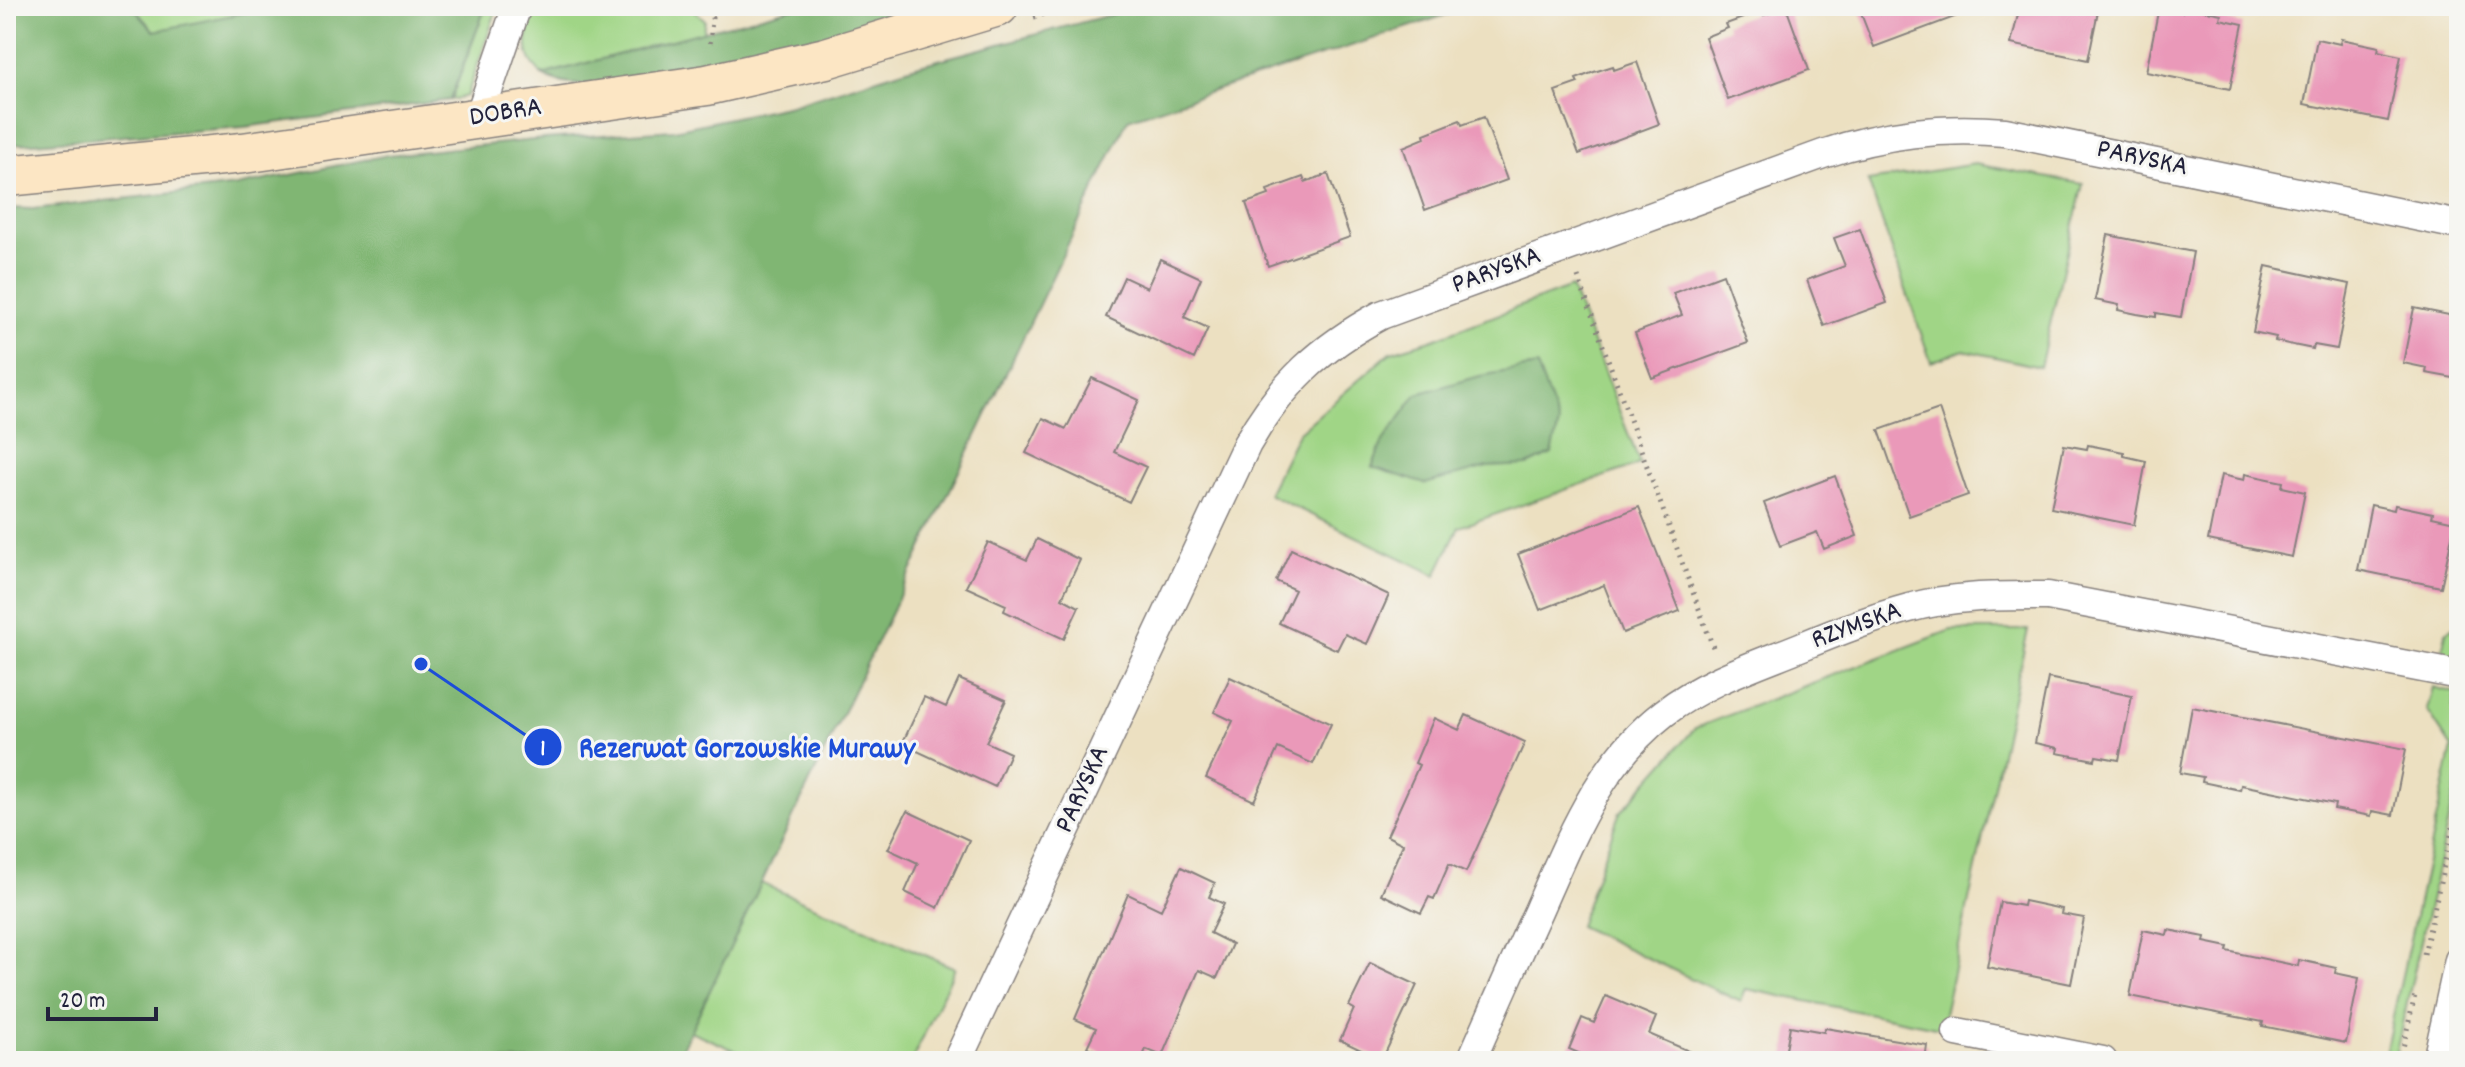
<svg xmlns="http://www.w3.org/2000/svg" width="2465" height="1067" font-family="Dekko,sans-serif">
<rect width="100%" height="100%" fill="#f6f6f2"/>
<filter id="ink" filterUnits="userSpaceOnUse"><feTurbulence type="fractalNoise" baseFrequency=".0125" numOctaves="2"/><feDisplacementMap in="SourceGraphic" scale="16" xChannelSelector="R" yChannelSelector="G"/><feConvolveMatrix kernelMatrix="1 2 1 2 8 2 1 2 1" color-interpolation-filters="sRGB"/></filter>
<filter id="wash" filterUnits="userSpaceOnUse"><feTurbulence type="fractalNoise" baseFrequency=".006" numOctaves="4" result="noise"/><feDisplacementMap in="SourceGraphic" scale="32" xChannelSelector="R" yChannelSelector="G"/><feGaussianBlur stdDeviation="1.8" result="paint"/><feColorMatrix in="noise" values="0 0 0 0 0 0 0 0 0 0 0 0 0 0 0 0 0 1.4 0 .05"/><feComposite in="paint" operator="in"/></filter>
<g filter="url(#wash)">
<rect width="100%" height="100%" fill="#ece0c1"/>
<path fill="#a0d586" stroke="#617c60" stroke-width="2" d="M132,6H383L272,7L153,32Z
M486,6H498L467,96L451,100Z
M537,6H690L705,20L703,32L542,75C518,51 527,35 537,6Z
M1975,164L2083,184L2040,367L1964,350L1931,362L1868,181Z
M1571,287L1640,464L1459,527L1436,575L1268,494L1298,433L1391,352L1431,340Z
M2459,623V659L2441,655L2446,632Z
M1951,630H2028L1941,1028L1746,989L1741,1002L1579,926L1619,814L1695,728Z
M2433,687L2456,693L2453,707L2459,711V772L2394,1061H2371L2385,1053L2452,748L2427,710Z
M761,883L955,968L912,1061H760L690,1031Z"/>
<path fill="#80b673" stroke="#516c57" stroke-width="2" d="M6,6H132L154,31L272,7L486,6L450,100L244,127L6,145Z
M799,6H944L844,34L607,83C584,85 564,87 542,75Z
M1144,6H1473L1128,119L676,1061H6V208L33,209L237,186L388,155L544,139L674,130L791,105L916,66Z
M1537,366L1559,424L1552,454L1527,465L1487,467L1425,484L1372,467L1383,441L1417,394L1480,376Z"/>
<g id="blocks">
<path fill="#ea99b9" d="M1858,6H1975L1976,9L1874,47Z
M2020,6H2099L2088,60L2011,44Z
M1786,7L1809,70L1728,100L1705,37L1728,28L1726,24L1762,11L1764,15Z
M2159,7L2182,12L2183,7L2202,10L2221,14L2220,19L2243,24L2230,89L2146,72Z
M2317,39L2340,44L2341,39L2379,47L2378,51L2401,56L2388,121L2304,104Z
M1637,62L1659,124L1579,154L1555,91L1578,83L1576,79L1594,72L1613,66L1614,70Z
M1484,117L1507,180L1425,210L1403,147L1425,138L1424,134L1460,120L1462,125Z
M1328,174L1350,237L1268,266L1246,203L1269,195L1267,190L1303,177L1305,182Z
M1860,229L1887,303L1824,326L1807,280L1845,266L1834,238Z
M2108,235L2193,252L2181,317L2156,313V317L2137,314L2118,310L2119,305L2095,300Z
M1160,259L1201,278L1184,317L1208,328L1194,359L1106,317L1124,277L1147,288Z
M2266,266L2350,284L2337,349L2314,345L2313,349L2293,345L2275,341L2276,337L2253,332Z
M1723,274L1748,343L1652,378L1635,333L1682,315L1673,293Z
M2414,308L2459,317V379L2426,373L2427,368L2403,363Z
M1092,378L1139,400L1114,452L1146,467L1129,502L1026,453L1043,418L1066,429Z
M1939,409L1968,495L1909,516L1879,430Z
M2064,445L2087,449L2088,445L2124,452V456L2146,461L2134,525L2051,508Z
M2245,474L2283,482L2282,487L2305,492L2292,557L2208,540L2221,475L2244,480Z
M1835,476L1857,536L1824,549L1817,532L1780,546L1764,503Z
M2371,505L2394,510L2395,505L2433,513L2432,517L2455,522L2441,587L2358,570Z
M1639,507L1680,611L1623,633L1604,585L1540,610L1518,554Z
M1037,539L1080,560L1062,598L1079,607L1064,639L1004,611L1006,605L966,587L988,542L1027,560Z
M1291,549L1389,595L1367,644L1345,634L1337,650L1279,623L1295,590L1276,581Z
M1230,677L1331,724L1313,764L1278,748L1254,801L1206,778L1233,721L1214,712Z
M2048,678L2132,696L2119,760L2096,756L2095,760L2057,753L2058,748L2035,743Z
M959,679L1006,700L986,742L1010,753L995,787L902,744L924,697L946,707Z
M2192,707L2406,749L2393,815L2372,811L2371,816L2334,809L2335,804L2241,785L2240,790L2202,782L2203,777L2180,773Z
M1466,715L1525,742L1466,872L1449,864L1434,899L1429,897L1421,913L1381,894L1403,844L1387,836L1419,765L1415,763L1434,718L1459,730Z
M907,811L969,840L938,908L905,892L918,863L888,849Z
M1181,867L1215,883L1209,897L1224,904L1210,933L1232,944L1217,978L1199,970L1162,1056L1146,1049L1141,1061H1120L1087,1047L1096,1028L1075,1019L1128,894L1161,910Z
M2024,901L2062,909L2061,914L2084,918L2071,984L1987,967L2000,902L2023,906Z
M2143,930L2167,935L2168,930L2205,937L2204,942L2228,947L2227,951L2298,966L2299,960L2318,964L2336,968L2335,973L2359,978L2346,1043L2262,1026L2263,1022L2130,996Z
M1370,963L1417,985L1382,1060L1340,1040L1354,1009L1349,1006Z
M1606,996L1656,1017L1649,1034L1712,1061H1597L1569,1049L1582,1018L1594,1023Z
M1790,1026L1824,1032L1825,1028L1927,1045L1925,1061H1784Z"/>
</g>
</g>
<g filter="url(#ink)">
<use href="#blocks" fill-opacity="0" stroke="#87817e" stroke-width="2"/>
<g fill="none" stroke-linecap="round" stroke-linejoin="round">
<defs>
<path id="street" d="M479,117L517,6
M1957,1032L2103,1061
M957,1061L1247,444C1282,383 1320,348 1381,315L1823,154C1884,133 1941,127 2005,132L2459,225
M1471,1061C1493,1011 1515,961 1538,911C1570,839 1599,763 1664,713C1704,682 1753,666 1800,647C1836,632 1872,618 1909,608C1954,595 2002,596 2048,596L2459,675
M2437,1061L2459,960"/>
<path id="secondary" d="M6,176L243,153L707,85L826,58L998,6"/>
</defs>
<use href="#street" stroke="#87817e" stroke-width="31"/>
<use href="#secondary" stroke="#87817e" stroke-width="43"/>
<path stroke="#87817e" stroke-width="5" stroke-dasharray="2 6" stroke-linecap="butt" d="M700,6L712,18L710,47
M1034,17L1075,6
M1578,277L1714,650
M2424,954L2459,799
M2400,1061L2415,995"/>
<use href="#street" stroke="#fff" stroke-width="28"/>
<use href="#secondary" stroke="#fce6c4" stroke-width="40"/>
</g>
</g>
<g text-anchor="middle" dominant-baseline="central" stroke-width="6" stroke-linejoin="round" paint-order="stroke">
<g font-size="28" fill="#22223b" stroke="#f6f6f2">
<text transform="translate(506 114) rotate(-9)">DOBRA</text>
<text transform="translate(2142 160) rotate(12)">PARYSKA</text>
<text transform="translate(1497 272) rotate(-20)">PARYSKA</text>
<text transform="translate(1857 627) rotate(-20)">RZYMSKA</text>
<text transform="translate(1084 790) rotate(-65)">PARYSKA</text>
</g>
</g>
<path fill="none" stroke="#1d4ed8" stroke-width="3" d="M421 664L543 747"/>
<g fill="#1d4ed8" stroke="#f6f6f2" stroke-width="3">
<circle cx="421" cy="664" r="8"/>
<circle cx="543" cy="747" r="20"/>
</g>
<g font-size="24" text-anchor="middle" font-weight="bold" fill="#fff">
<text x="543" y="755">1</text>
</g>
<g font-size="30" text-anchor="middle" font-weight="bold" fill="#1d4ed8" stroke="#f6f6f2" stroke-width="6" stroke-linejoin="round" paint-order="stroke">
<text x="747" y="757">Rezerwat Gorzowskie Murawy</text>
</g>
<rect width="2465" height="1067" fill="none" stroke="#f6f6f2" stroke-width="32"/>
<path d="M48 1007v12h108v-12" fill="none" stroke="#22223b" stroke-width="4"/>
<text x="60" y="1007" font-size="24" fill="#22223b" stroke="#f6f6f2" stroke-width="6" paint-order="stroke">20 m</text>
</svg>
